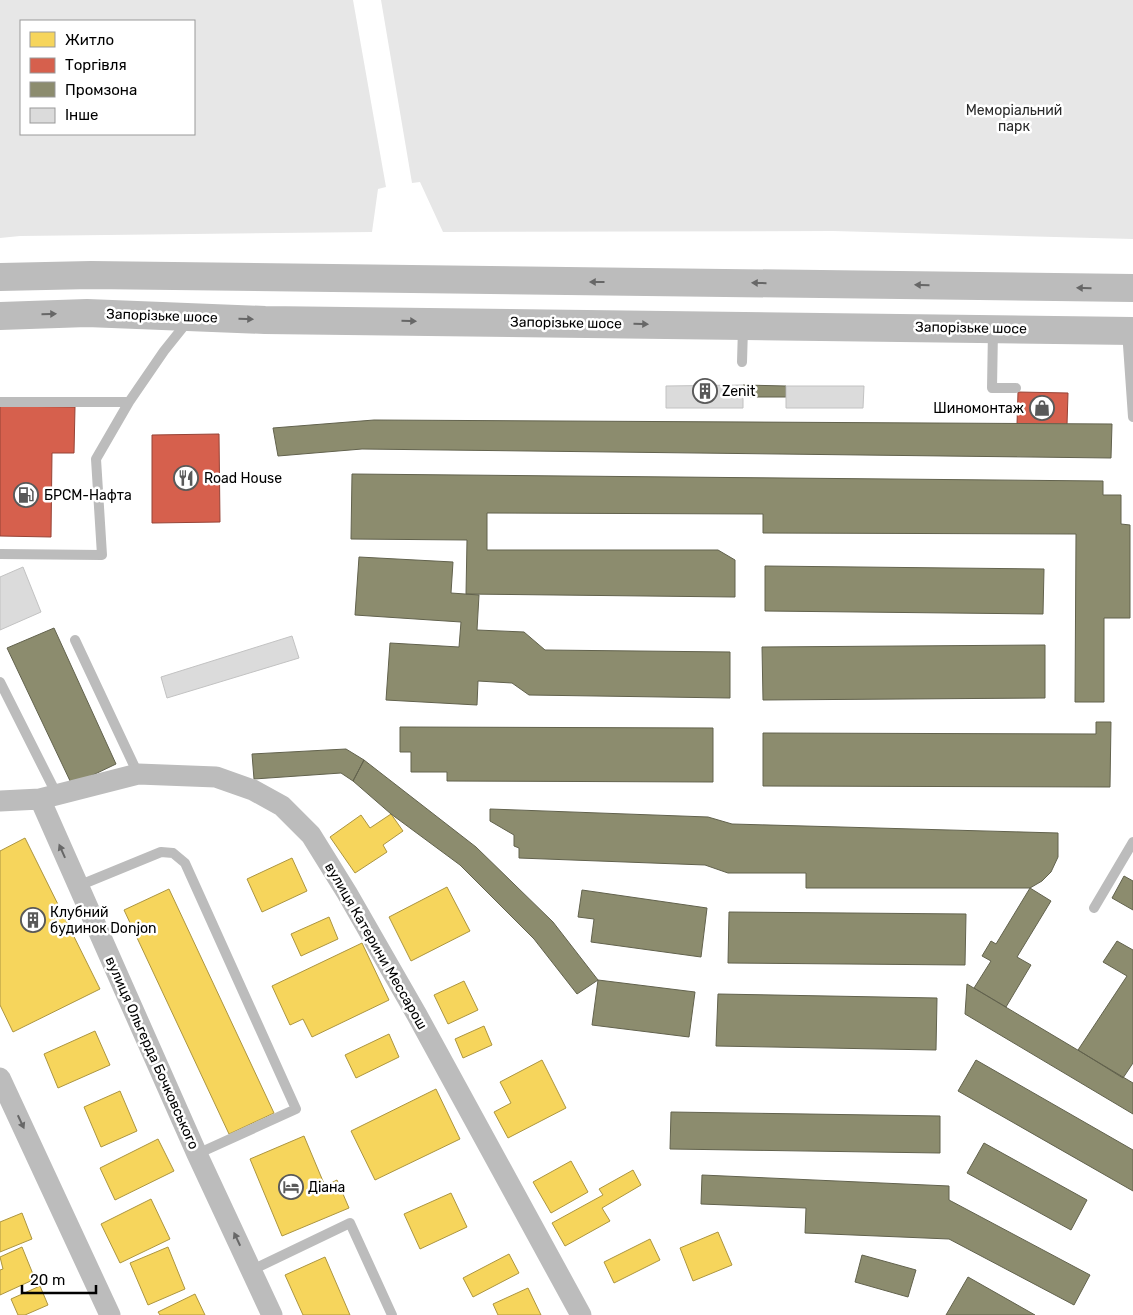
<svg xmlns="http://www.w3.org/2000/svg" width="1133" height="1315" font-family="Rubik,sans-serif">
<rect width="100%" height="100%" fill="#fff"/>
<path fill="#e7e7e7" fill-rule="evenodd" d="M0,0H353L386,187L378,189L372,232L20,236L0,238ZM194,21V134H21V21Z
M381,0H1133V239L833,231L443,232L420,182L412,183Z"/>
<path fill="#f6d55c" stroke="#ac9540" d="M391,814L403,831L383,845L387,852L355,873L330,837L361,815L370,828Z
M25,838L100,989L13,1032L0,1005V851Z
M292,858L307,891L262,912L247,879Z
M447,887L470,931L411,961L389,917Z
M169,889L274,1113L229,1134L124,910Z
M329,917L338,939L301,956L291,934Z
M362,943L389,1000L312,1037L303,1019L290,1025L272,986Z
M464,981L478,1010L448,1024L434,995Z
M484,1026L492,1045L463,1058L455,1039Z
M95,1031L110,1065L58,1088L44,1054Z
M389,1034L399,1057L356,1078L345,1055Z
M542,1060L566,1108L508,1138L494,1112L511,1103L500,1082Z
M436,1089L460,1139L375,1180L351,1131Z
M120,1091L137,1131L101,1147L84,1107Z
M304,1136L325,1186L337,1180L349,1208L282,1236L250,1159Z
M158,1139L174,1171L115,1200L100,1168Z
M571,1161L588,1192L551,1213L533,1182Z
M633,1170L641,1185L602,1208L610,1221L565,1246L552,1223L603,1195L599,1189Z
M451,1193L467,1227L420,1249L404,1214Z
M151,1199L170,1239L120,1263L101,1224Z
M22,1213L32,1239L0,1252V1222Z
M718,1232L732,1265L693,1281L680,1248Z
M650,1239L660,1260L614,1283L604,1262Z
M22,1247L35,1279L0,1295V1270L3,1269L0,1257Z
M168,1247L185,1289L148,1305L130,1263Z
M509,1254L519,1273L473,1297L463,1278Z
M325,1257L350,1315H303L285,1275Z
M40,1286L48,1305L25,1315H18L11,1299Z
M528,1288L541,1315H498L493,1304Z
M195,1294L205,1315H160L158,1312Z"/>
<path fill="#d6604d" stroke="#964336" d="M1018,392L1068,393L1067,425L1017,424Z
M0,406L75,407L74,453H52L51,537L0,536Z
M219,434L220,522L152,523V435Z"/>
<path fill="#8c8c6e" stroke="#62624d" d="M743,385L786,386V397H743Z
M374,420L1112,424L1111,458L362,449L278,456L273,428Z
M352,474L1103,481V495H1121V524L1130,525V618H1104V702H1075L1076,534L763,533V514L487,513V550H718L735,560V597L466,594L467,540L351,539Z
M359,557L453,562L451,593L479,595L477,630L524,632L545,650L730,652V698L529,695L512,683L478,681L477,705L386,700L390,643L459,647L461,622L355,615Z
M765,566L1044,569L1043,614L765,611Z
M54,628L116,764L72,785L7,648Z
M1045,645V698L763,700L762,647Z
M1096,722H1111L1110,787L763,786V733L1096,734Z
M400,727L713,728V782L447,781V772H411V752H400Z
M346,749L364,760L353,781L341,773L254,779L252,754Z
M364,760L476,847L553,922L598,980L577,994L534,939L460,865L391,814L353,781Z
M490,809L708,817L732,824L1058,833V857L1051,872L1042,881L1030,888H806V873H728L705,865L519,858V848L514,846V835L490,821Z
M1124,876L1133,881V910L1112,898Z
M1030,888L1051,901L1017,957L1031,965L1006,1007L974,988L991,961L982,956L991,941L996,944Z
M582,890L707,908L701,957L591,942L594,919L578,917Z
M729,912L966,914L965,965L728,963Z
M1117,941L1133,950V1063L1123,1078L1078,1050L1127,976L1103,962Z
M598,980L695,992L689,1037L592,1025Z
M967,984L1133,1083V1114L965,1014Z
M718,994L937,998L936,1050L716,1046Z
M976,1060L1133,1150V1191L958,1091Z
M671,1112L940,1116V1153L670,1149Z
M984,1143L1087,1200L1071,1230L967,1173Z
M702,1175L949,1186V1200L1090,1275L1074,1305L949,1239L805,1233L806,1208L701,1204Z
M862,1255L916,1270L908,1297L855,1282Z
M968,1277L1035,1315H946Z"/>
<path fill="#dbdbdb" stroke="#c2c2c2" d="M743,385V408H666V386Z
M786,386H864L863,408H786Z
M23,567L41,612L0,630V577Z
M292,636L299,658L167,698L161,677Z"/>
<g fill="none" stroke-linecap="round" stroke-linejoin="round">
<path stroke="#bcbcbc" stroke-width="10" d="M993,330L992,388H1016
M1127,331L1133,417
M742,362L743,328
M0,402H129L164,351L188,321
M0,554L102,555L96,459L129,402
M75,640L138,774
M0,682L57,795
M78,886L161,852L173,853L185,863L296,1109L197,1154
M1094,908L1133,842
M252,1270L350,1223L392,1315"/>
<path stroke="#bcbcbc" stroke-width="21" d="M40,799L138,774L216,777L253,790L282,806L311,835L347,893L417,1015L581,1315
M0,801L40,799L197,1154L272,1315
M0,1078L110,1315"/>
<path stroke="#bcbcbc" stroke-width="28" d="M0,277L91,275L1133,288
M0,316L87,313L265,320L1133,331"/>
</g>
<defs><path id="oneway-solid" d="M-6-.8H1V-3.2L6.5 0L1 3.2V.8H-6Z" transform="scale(1.25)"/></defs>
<g fill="#676767">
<use href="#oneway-solid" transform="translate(597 282) rotate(-180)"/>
<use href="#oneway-solid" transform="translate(759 283) rotate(-179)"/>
<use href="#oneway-solid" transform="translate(922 285) rotate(-179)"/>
<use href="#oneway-solid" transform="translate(1084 288) rotate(-179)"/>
<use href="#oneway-solid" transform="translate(49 314) rotate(-1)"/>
<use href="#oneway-solid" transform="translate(246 319) rotate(1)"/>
<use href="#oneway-solid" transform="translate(409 321) rotate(1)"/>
<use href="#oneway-solid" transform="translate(641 324) rotate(1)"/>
<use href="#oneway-solid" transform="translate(62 851) rotate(-114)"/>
<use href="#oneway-solid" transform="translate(21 1122) rotate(65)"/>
<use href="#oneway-solid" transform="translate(237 1239) rotate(-115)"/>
</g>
<defs>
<symbol id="building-ring" viewBox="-11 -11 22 22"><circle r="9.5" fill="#fff" stroke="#595959" stroke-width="1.5"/><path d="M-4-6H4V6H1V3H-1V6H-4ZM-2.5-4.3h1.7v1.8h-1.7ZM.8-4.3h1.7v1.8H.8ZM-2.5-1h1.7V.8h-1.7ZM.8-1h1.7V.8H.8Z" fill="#595959"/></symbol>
<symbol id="shop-ring" viewBox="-11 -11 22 22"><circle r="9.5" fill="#fff" stroke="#595959" stroke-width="1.5"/><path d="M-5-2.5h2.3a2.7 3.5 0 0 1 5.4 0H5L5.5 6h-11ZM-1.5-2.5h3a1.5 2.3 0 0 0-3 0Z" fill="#595959"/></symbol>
<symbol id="restaurant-ring" viewBox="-11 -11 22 22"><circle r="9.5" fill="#fff" stroke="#595959" stroke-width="1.5"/><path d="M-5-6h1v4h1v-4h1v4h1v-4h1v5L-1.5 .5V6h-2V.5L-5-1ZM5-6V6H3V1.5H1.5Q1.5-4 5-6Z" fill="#595959"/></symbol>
<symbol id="fuel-ring" viewBox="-11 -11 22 22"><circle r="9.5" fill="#fff" stroke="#595959" stroke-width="1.5"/><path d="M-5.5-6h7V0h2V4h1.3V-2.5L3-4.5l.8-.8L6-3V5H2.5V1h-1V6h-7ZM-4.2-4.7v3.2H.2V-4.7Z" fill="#595959"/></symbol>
<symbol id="hotel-ring" viewBox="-11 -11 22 22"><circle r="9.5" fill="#fff" stroke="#595959" stroke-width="1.5"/><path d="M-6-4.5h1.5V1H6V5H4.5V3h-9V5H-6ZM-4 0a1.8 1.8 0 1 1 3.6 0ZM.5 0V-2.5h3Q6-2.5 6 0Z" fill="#595959"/></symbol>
</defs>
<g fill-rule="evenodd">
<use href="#building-ring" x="691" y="377" width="28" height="28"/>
<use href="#shop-ring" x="1028" y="394" width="28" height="28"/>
<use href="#restaurant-ring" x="172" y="464" width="28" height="28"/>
<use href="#fuel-ring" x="12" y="481" width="28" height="28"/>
<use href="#building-ring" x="19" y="906" width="28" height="28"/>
<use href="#hotel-ring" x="277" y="1173" width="28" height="28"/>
</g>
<g text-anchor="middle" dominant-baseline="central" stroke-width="5" stroke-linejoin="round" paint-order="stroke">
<g font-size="14" fill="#2b2b2b" stroke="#fff">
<text x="1014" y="110">Меморіальний<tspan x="1014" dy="16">парк</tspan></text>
</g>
<g font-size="14" fill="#000" stroke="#fff">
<text transform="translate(162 316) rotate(2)">Запорізьке шосе</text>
<text transform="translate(566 323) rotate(1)">Запорізьке шосе</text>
<text transform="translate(971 328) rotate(1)">Запорізьке шосе</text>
<text transform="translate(376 946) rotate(60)">вулиця Катерини Мессарош</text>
<text transform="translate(152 1053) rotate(66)">вулиця Ольгерда Бочковського</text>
</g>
<g font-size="14" fill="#000" stroke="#fff" text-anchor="start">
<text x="722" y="391">Zenit</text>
<text x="1024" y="408" text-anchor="end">Шиномонтаж</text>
<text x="204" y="478">Road House</text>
<text x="44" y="495">БРСМ-Нафта</text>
<text x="50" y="912">Клубний<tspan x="50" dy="16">будинок Donjon</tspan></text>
<text x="308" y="1187">Діана</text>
</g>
</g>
<rect x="20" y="20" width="175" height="115" fill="#ffffff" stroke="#999999"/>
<rect x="30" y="32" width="25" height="15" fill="#f6d55c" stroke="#999999"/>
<text x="65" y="45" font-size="15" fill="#000000">Житло</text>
<rect x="30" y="58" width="25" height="15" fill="#d6604d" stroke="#999999"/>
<text x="65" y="70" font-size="15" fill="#000000">Торгівля</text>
<rect x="30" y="82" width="25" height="15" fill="#8c8c6e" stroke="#999999"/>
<text x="65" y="95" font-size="15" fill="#000000">Промзона</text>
<rect x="30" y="108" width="25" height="15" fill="#dbdbdb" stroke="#999999"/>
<text x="65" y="120" font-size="15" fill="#000000">Інше</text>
<path d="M22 1285v8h74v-8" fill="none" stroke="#000000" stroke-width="2.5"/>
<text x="30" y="1285" font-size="15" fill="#000000" stroke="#ffffff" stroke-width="4" paint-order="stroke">20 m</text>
</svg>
